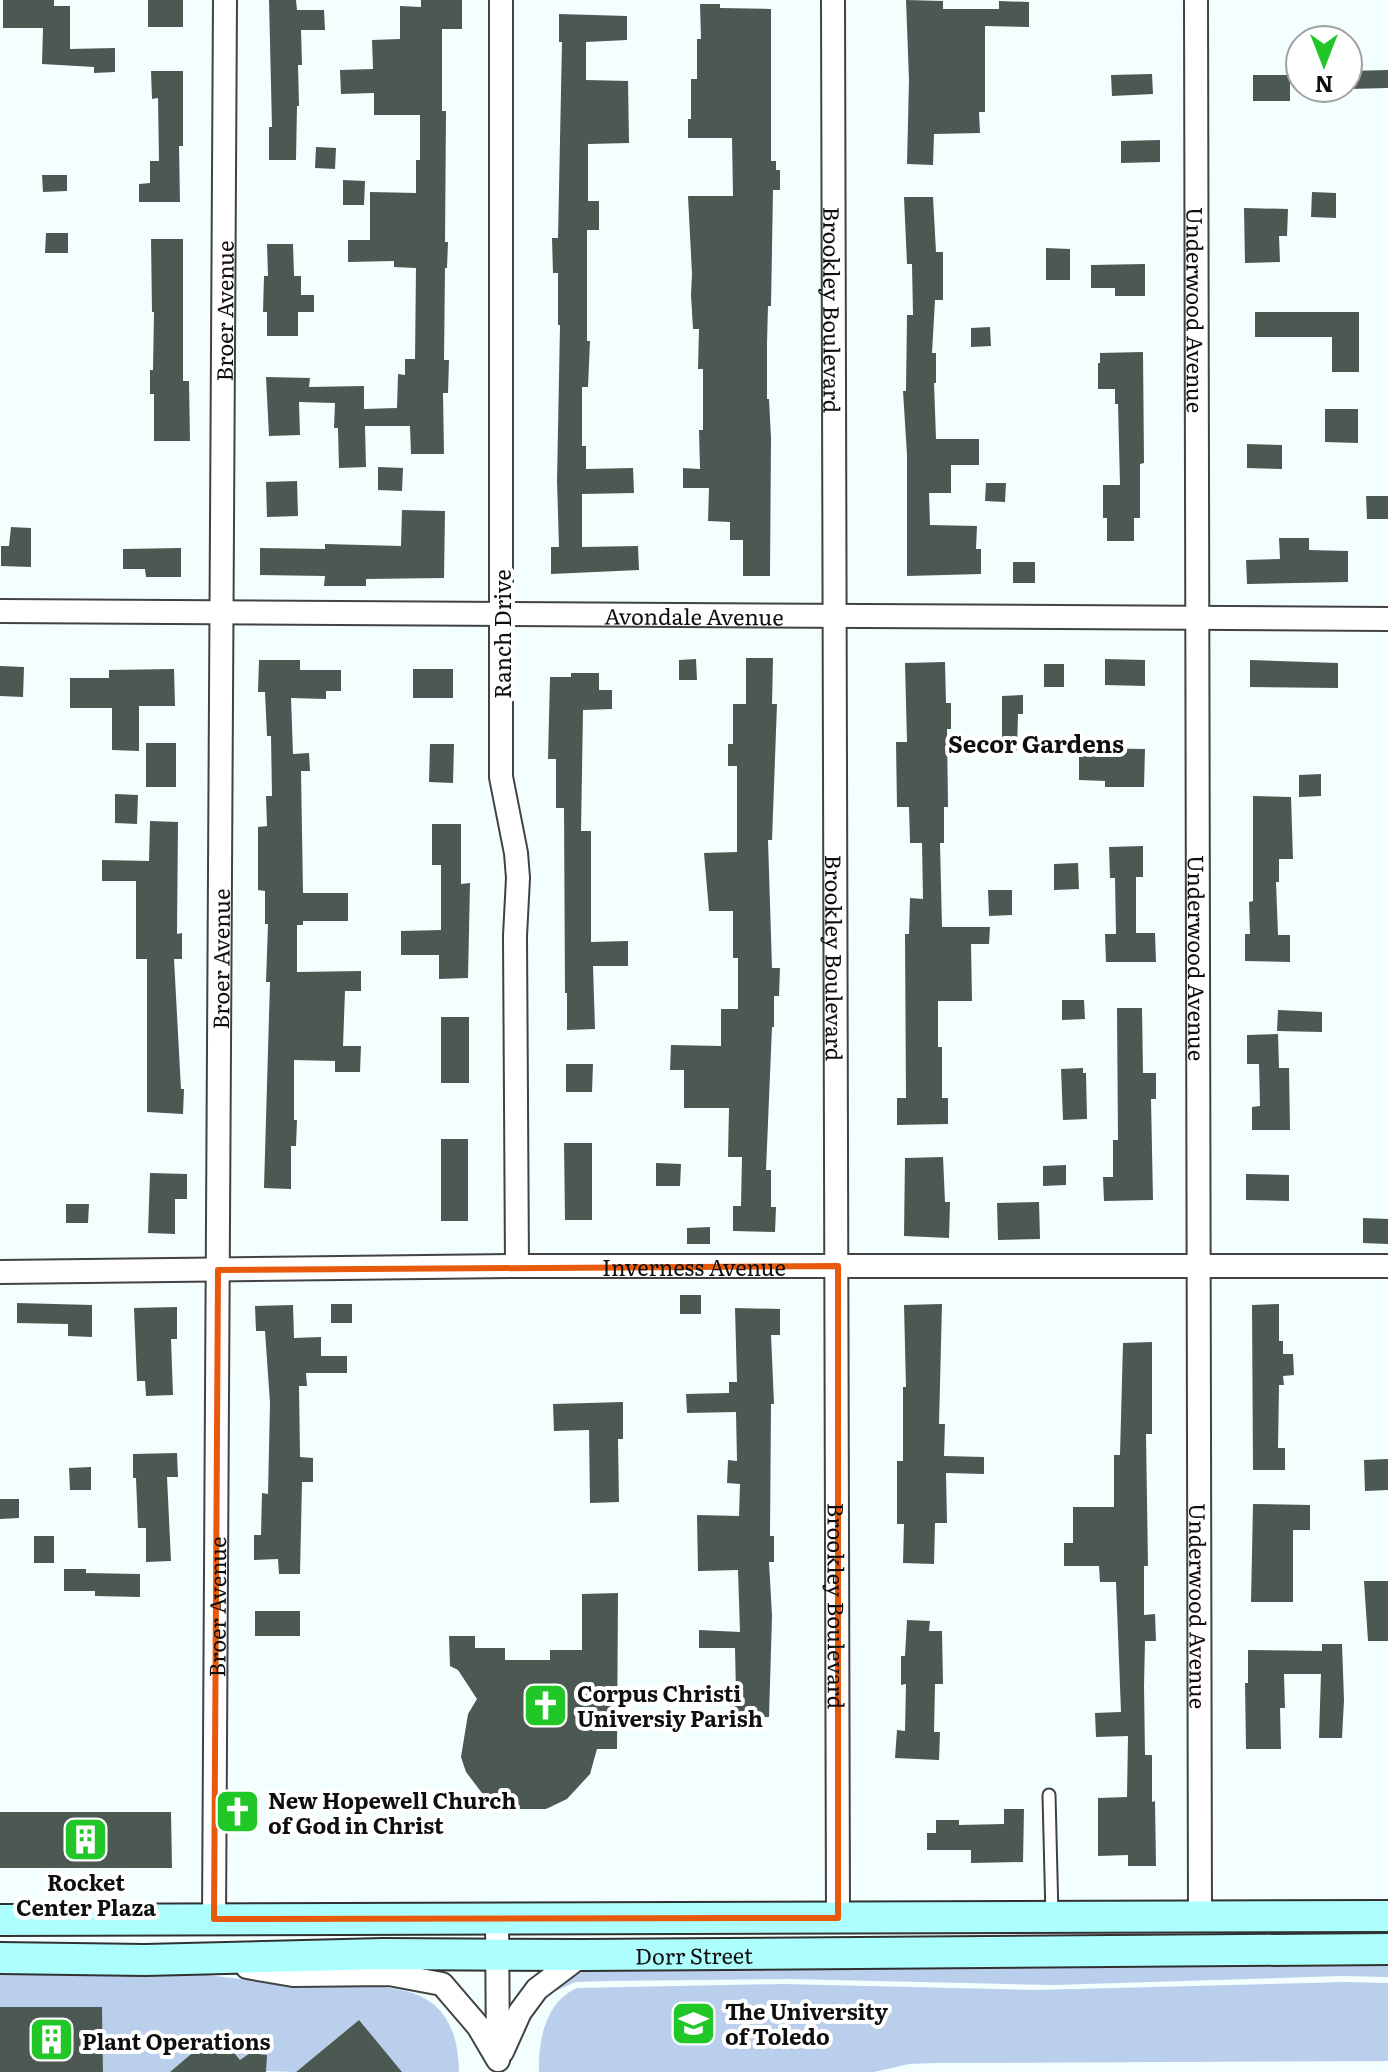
<svg xmlns="http://www.w3.org/2000/svg" width="1388" height="2072" font-family="Literata,serif">
<rect width="100%" height="100%" fill="#f2fffe"/>
<path fill="#b9cfec" d="M1388,1964V1977L1341,1976L1054,1985L790,1979L607,1981L575,1982L556,1991L578,1973L606,1966Z
M199,1974C234,1978 269,1983 304,1985C378,1989 457,1970 459,2072H400L359,2020L296,2072L266,2071V2055L250,2053L240,2060L216,2033L170,2072H103L102,2007H0V1975Z
M1346,1982L1388,1983V2061L933,2063L909,2064L874,2072H539C538,2042 545,2002 577,1988L782,1984L1035,1990Z"/>
<path fill="#4b5952" d="M3,0H54V6H70V49L115,48V72L94,73V67L42,64L43,28H3Z
M148,0H183V27H148Z
M269,0H296L297,10H324L325,30H301L302,65H298L299,106H297L296,160H269V127H272Z
M421,0H462V29H442V111H446L445,242H448L447,268H445L444,360H449L448,393H443L444,454H411L410,426H365L366,467L339,468L338,428H334L335,403L299,402L300,435L269,436L266,377L310,378L309,387L364,386V409L397,408L398,374L405,375V359H415L416,268L394,267V261L348,262V240H370V192L416,193V160H420V115H374V93L341,94L340,70L373,69L372,40L400,39V6L421,7Z
M906,0L943,1V9H999V1L1029,2V27L985,26V112H979L980,133L934,134L933,165L907,164L909,80Z
M700,4H720V8L771,9V161H776V170H780V190H773L771,306H768L767,343V399H769L771,438L770,576H743V540H730V522L708,521L709,488H683V468L700,469L699,430H703V369H698L699,329H693L691,295L692,274L688,196H733L732,138H688V119H691V79H697V39H701Z
M559,14L627,16V40L586,42V80L628,81L629,143L588,144V201H599V230H587V341H590L588,387H582V446H586V469L633,468L634,493L582,494V547L638,546L639,570L551,574V547H559L557,481L560,325H558V273H553L552,238H558L562,42H559Z
M1388,70V88L1348,89V71Z
M151,71H183V146H179L180,202H139V184L150,183V161H159L158,98L152,99Z
M1152,74L1153,94L1112,96L1111,75Z
M1253,75H1290V101H1253Z
M1160,140V162L1121,163V141Z
M316,147L336,148L335,169L315,168Z
M42,175H67V191L43,192Z
M343,180L365,181L364,205H343Z
M1312,192L1336,193V218L1311,217Z
M904,197H933L936,252H943V300H935L932,353H936V383H934L936,439H979V465H951V493H929L930,525L977,526L976,549H981V574L907,576V455L903,391H906L907,315H913L912,264H907Z
M1244,208L1288,209L1287,236H1279L1280,262L1245,263Z
M46,233H68V253H45Z
M151,239H183V381H189L190,441H154V394H150V370H153L154,312H152Z
M267,244H293L294,276H301V295H314V312H298V336H267V312H263L264,276H268Z
M1046,248L1070,249V280H1046Z
M1145,264V296H1115V288H1091V265Z
M1255,312H1359V372H1332V337H1255Z
M990,327L991,346L971,347V328Z
M1143,352L1144,463L1140,464V518H1134V541H1107V518H1103V485H1120L1118,404H1115V389H1098V363H1100V353Z
M1325,409H1358V443L1325,442Z
M1247,444L1282,445V469L1247,468Z
M378,467L403,468L402,491L378,490Z
M297,481L298,516L267,517L266,482Z
M986,483H1006L1005,502L985,501Z
M1366,496H1388V519H1367Z
M402,510L445,511L444,578L366,579V586H324L325,576L260,575V548L325,549V544L401,546Z
M11,527L31,528V567L1,566V546H9Z
M1279,538H1309V550L1348,551V582L1247,584L1246,560L1280,559Z
M181,548V577H146L145,569H123V549Z
M1013,562H1035V583H1013Z
M746,658H773L772,704H777L772,840H768L772,968H780L779,996H774V1027H772L766,1170H771V1207H776L775,1232L733,1231V1206H741L742,1157H728L729,1108H684V1070H670L671,1045L721,1046V1009H738V958H733V911H709L704,853L737,852V766H728V744H733V704H746Z
M696,659L697,680H679V660Z
M1105,659L1145,660V686L1105,685Z
M259,660H300V670H341V691H326V699L291,698L293,754L309,753L310,771H301L303,893H348V921H303V925H297V972L361,971V991H345L343,1046H361L360,1072H335V1061L294,1060V1120H297L296,1146H291V1189L264,1188L270,982H266L268,924H265V891L258,890V827L267,826L266,796H272L271,736H267L265,692H258Z
M1250,660L1338,663V688L1250,687Z
M945,662L946,703H951V729H947L948,807H944V843H940L942,927H990L989,944H971L972,1001H938V1047H942V1098H948V1124L897,1125V1098H906L905,934H909L910,898L923,899L922,843H910L909,807H897L896,742H907L905,663Z
M1044,664H1064V687H1044Z
M0,666L24,667L23,697L0,696Z
M174,669L175,706H139V751L112,750V708H70V678H109V670Z
M413,669H453V698H413Z
M571,673H599V690H612V709L583,710L581,831H591V942L628,941V966H593L595,1029L567,1030V993H565L564,808H556V759H548L550,677H571Z
M1023,695V714H1018L1017,751H1002V696Z
M146,743H176V787H146Z
M430,744H454L453,783L429,782Z
M1079,748L1145,749L1144,787H1105V781L1079,780Z
M1321,774V796L1299,797V775Z
M115,794L138,795L137,824L115,823Z
M1253,796L1291,797L1293,859H1279V882H1276L1278,935H1290V962L1245,961V934H1250L1249,902L1253,901Z
M150,821L178,822L177,934L182,933V959H174L181,1089H184L183,1114L147,1112V959H136V881H102V860L149,861Z
M432,824H461V884L470,883L468,978L439,979V955H401V931L441,930V865H432Z
M1143,846V877H1136V933H1155L1156,962H1106L1105,934H1116L1115,878H1110L1109,847Z
M1078,863L1079,889L1054,890V864Z
M988,890H1012V915L989,916Z
M1062,1000H1084L1085,1019L1062,1020Z
M1117,1008H1142L1143,1073H1156V1099H1151L1153,1200L1104,1201L1103,1177H1113V1140H1118Z
M1278,1010L1322,1012V1032L1277,1031Z
M441,1017H469V1083H441Z
M1278,1034L1279,1068H1289L1290,1130H1252V1107L1260,1106L1259,1064H1247V1035Z
M566,1064H593L592,1092H566Z
M1083,1068V1073H1086L1087,1119L1063,1120L1061,1069Z
M441,1139H468V1221H441Z
M564,1143H592V1220H565Z
M943,1157L945,1202H950L949,1238L904,1236L905,1158Z
M656,1163L681,1164L680,1186H656Z
M1066,1165V1185L1043,1186V1166Z
M150,1173L187,1174V1199H175V1234L148,1233Z
M1246,1174L1289,1175V1201L1246,1200Z
M1039,1202L1040,1239L998,1240L997,1203Z
M66,1204H89L88,1223H66Z
M1363,1218L1388,1219V1244L1363,1243Z
M710,1227V1244H687V1228Z
M680,1295H701V1314H680Z
M17,1303L92,1305V1337L68,1336V1324L17,1323Z
M331,1304H352V1323H331Z
M942,1304L939,1424H945L944,1456L984,1457V1474L946,1473L947,1523H935L934,1564L903,1563L904,1524H897V1461H903V1387H906L904,1305Z
M1279,1304V1341H1283V1354H1293L1294,1375L1283,1376L1284,1385H1279L1278,1448H1285V1470H1253L1252,1305Z
M293,1305L294,1338L321,1337V1356H347V1373H306L307,1386H299L300,1457L313,1458V1482H302L300,1574H279L278,1559L254,1560V1535H261L262,1493L268,1494L270,1403L265,1331H256L255,1306Z
M177,1307V1339H171L173,1395L146,1396L145,1381H137L134,1308Z
M735,1308L780,1309V1335H771L774,1404H771L770,1536H774V1562H769L772,1616L769,1717L731,1718L730,1694H736L735,1648H699V1630L740,1632L738,1570L698,1571L697,1515L739,1516L740,1484L727,1483L728,1460L737,1461L736,1412L687,1413L686,1394L729,1393V1382H737Z
M1152,1342V1434H1146L1148,1566H1144V1615L1155,1614L1156,1641H1145L1144,1686L1145,1755H1152V1802L1155,1801L1156,1866H1128V1855L1098,1856V1798L1127,1797L1128,1736L1096,1737L1095,1713L1121,1712L1116,1582H1100L1099,1566H1064V1543H1073V1507H1114V1455H1120L1123,1343Z
M623,1402V1439H618L619,1502L590,1503L589,1430L554,1431L553,1404Z
M177,1453L178,1477H167L171,1561L146,1562V1528H138L136,1478H133V1454Z
M1388,1459V1490L1365,1491L1364,1460Z
M91,1467V1490H70L69,1468Z
M0,1499H19V1518L0,1519Z
M1253,1504L1310,1505V1530H1293V1602H1251Z
M34,1536H54V1563H34Z
M64,1569H86V1573L140,1574V1597L95,1596V1591H64Z
M1364,1581H1388V1641H1368Z
M618,1593L617,1749H597L590,1774L567,1799L546,1809H512L485,1797L466,1772L461,1757L468,1714L477,1699L458,1670L450,1666L449,1636H475V1648H505V1660H550V1650H582V1594Z
M255,1611H300V1636H255Z
M907,1620L930,1621L929,1631H942L943,1684H935L934,1732H940L939,1760L895,1758L897,1730L905,1731L906,1684L901,1685V1656H905Z
M1322,1644H1342L1344,1700L1342,1738H1319L1321,1674H1284L1285,1708H1280L1281,1749H1246L1245,1683H1248V1650L1322,1651Z
M1004,1809H1024L1023,1862L971,1863V1850H927V1833H936V1820H959V1825L1004,1824Z
M0,1812H171L172,1868H0Z
M0,2007H102L103,2072H0Z
M359,2020L402,2072H296Z
M217,2032L240,2060L250,2053L267,2055L266,2072H170Z"/>
<g fill="none" stroke-linecap="round" stroke-linejoin="round">
<defs>
<path id="lane" d="M1049,1795L1052,1916"/>
<g id="street">
<path d="M501,0V777L516,853L518,878L515,936L517,1266"/>
<path id="s1" d="M833,0C833,639 838,1278 838,1918"/>
<path id="s2" d="M1196,0L1200,1917"/>
<path id="s3" d="M0,611L1388,619"/>
<path id="s4" d="M0,1272L517,1266H1388"/>
<path d="M497,1918L498,2059"/>
<path id="s5" d="M214,1919L225,0"/>
<path d="M247,1967L293,1975L389,1974L442,1984L478,2026L498,2060"/>
<path d="M502,2052L520,2012L537,1989L582,1955"/>
</g>
<g id="secondary">
<path d="M0,1920L1388,1916"/>
<path id="s6" d="M0,1958L145,1960L383,1954L582,1955L1388,1949"/>
</g>
</defs>
<use href="#lane" stroke="#424242" stroke-width="15"/>
<use href="#street" stroke="#424242" stroke-width="26"/>
<use href="#secondary" stroke="#313131" stroke-width="34"/>
<use href="#lane" stroke="#fff" stroke-width="11"/>
<use href="#street" stroke="#fff" stroke-width="22"/>
<use href="#secondary" stroke="#adfffd" stroke-width="30"/>
</g>
<path fill="none" stroke="#e8590c" stroke-width="6" stroke-linejoin="round" d="M838,1266V1918L214,1919L218,1270Z"/>
<defs>
<symbol id="church-square" viewBox="-11 -11 22 22"><rect x="-9" y="-9" width="18" height="18" rx="4" fill="#21c627" stroke="#fff"/><path d="M-1.2-6h2.4v3.5h3.3v2.4h-3.3V6h-2.4V-.1h-3.3v-2.4h3.3Z" fill="#fff"/></symbol>
<symbol id="building-square" viewBox="-11 -11 22 22"><rect x="-9" y="-9" width="18" height="18" rx="4" fill="#21c627" stroke="#fff"/><path d="M-4-6H4V6H1V3H-1V6H-4ZM-2.5-4.3h1.7v1.8h-1.7ZM.8-4.3h1.7v1.8H.8ZM-2.5-1h1.7V.8h-1.7ZM.8-1h1.7V.8H.8Z" fill="#fff"/></symbol>
<symbol id="university-square" viewBox="-11 -11 22 22"><rect x="-9" y="-9" width="18" height="18" rx="4" fill="#21c627" stroke="#fff"/><path d="M0-5L7-2L0 1L-7-2ZM-4 1L0 2.5L4 1V4Q0 6-4 4Z" fill="#fff"/></symbol>
</defs>
<g fill-rule="evenodd">
<use href="#church-square" x="520" y="1680" width="51" height="51"/>
<use href="#church-square" x="212" y="1786" width="51" height="51"/>
<use href="#building-square" x="60" y="1814" width="51" height="51"/>
<use href="#university-square" x="668" y="1998" width="51" height="51"/>
<use href="#building-square" x="26" y="2014" width="51" height="51"/>
</g>
<g text-anchor="middle" dominant-baseline="central" stroke-width="8" stroke-linejoin="round" paint-order="stroke">
<g font-size="22" fill="#0f0f0f" stroke="#fff">
<text stroke="none"><textPath href="#s2" startOffset="310">Underwood Avenue</textPath></text>
<text stroke="none"><textPath href="#s1" startOffset="310">Brookley Boulevard</textPath></text>
<text stroke="none"><textPath href="#s5" startOffset="1608">Broer Avenue</textPath></text>
<text stroke="none"><textPath href="#s3" startOffset="694">Avondale Avenue</textPath></text>
<text transform="translate(501 634) rotate(-90)">Ranch Drive</text>
<text stroke="none"><textPath href="#s2" startOffset="958">Underwood Avenue</textPath></text>
<text stroke="none"><textPath href="#s1" startOffset="958">Brookley Boulevard</textPath></text>
<text stroke="none"><textPath href="#s5" startOffset="960">Broer Avenue</textPath></text>
<text stroke="none"><textPath href="#s4" startOffset="694">Inverness Avenue</textPath></text>
<text stroke="none"><textPath href="#s2" startOffset="1606">Underwood Avenue</textPath></text>
<text stroke="none"><textPath href="#s1" startOffset="1606">Brookley Boulevard</textPath></text>
<text stroke="none"><textPath href="#s5" startOffset="312">Broer Avenue</textPath></text>
<text stroke="none"><textPath href="#s6" startOffset="694">Dorr Street</textPath></text>
</g>
<g font-size="22" font-weight="bold" fill="#0f0f0f" stroke="#fff" text-anchor="start">
<text x="577" y="1692">Corpus Christi<tspan x="577" dy="25">Universiy Parish</tspan></text>
<text x="268" y="1799">New Hopewell Church<tspan x="268" dy="25">of God in Christ</tspan></text>
<text x="86" y="1881" text-anchor="middle">Rocket<tspan x="86" dy="25">Center Plaza</tspan></text>
<text x="725" y="2010">The University<tspan x="725" dy="25">of Toledo</tspan></text>
<text x="82" y="2040">Plant Operations</text>
</g>
<g font-size="24" font-weight="bold" fill="#0f0f0f" stroke="#fff">
<text x="1036" y="742">Secor Gardens</text>
</g>
</g>
<g transform="translate(1324 64) rotate(180)"><circle r="38" fill="#ffffff" stroke="#9f9f9f" stroke-width="2"/>
<path d="M0-6L14 30L0 20L-14 30Z" fill="#21c627"/>
<text y="-12" font-size="22" font-weight="bold" text-anchor="middle" fill="#0f0f0f">N</text>
</g>
</svg>
